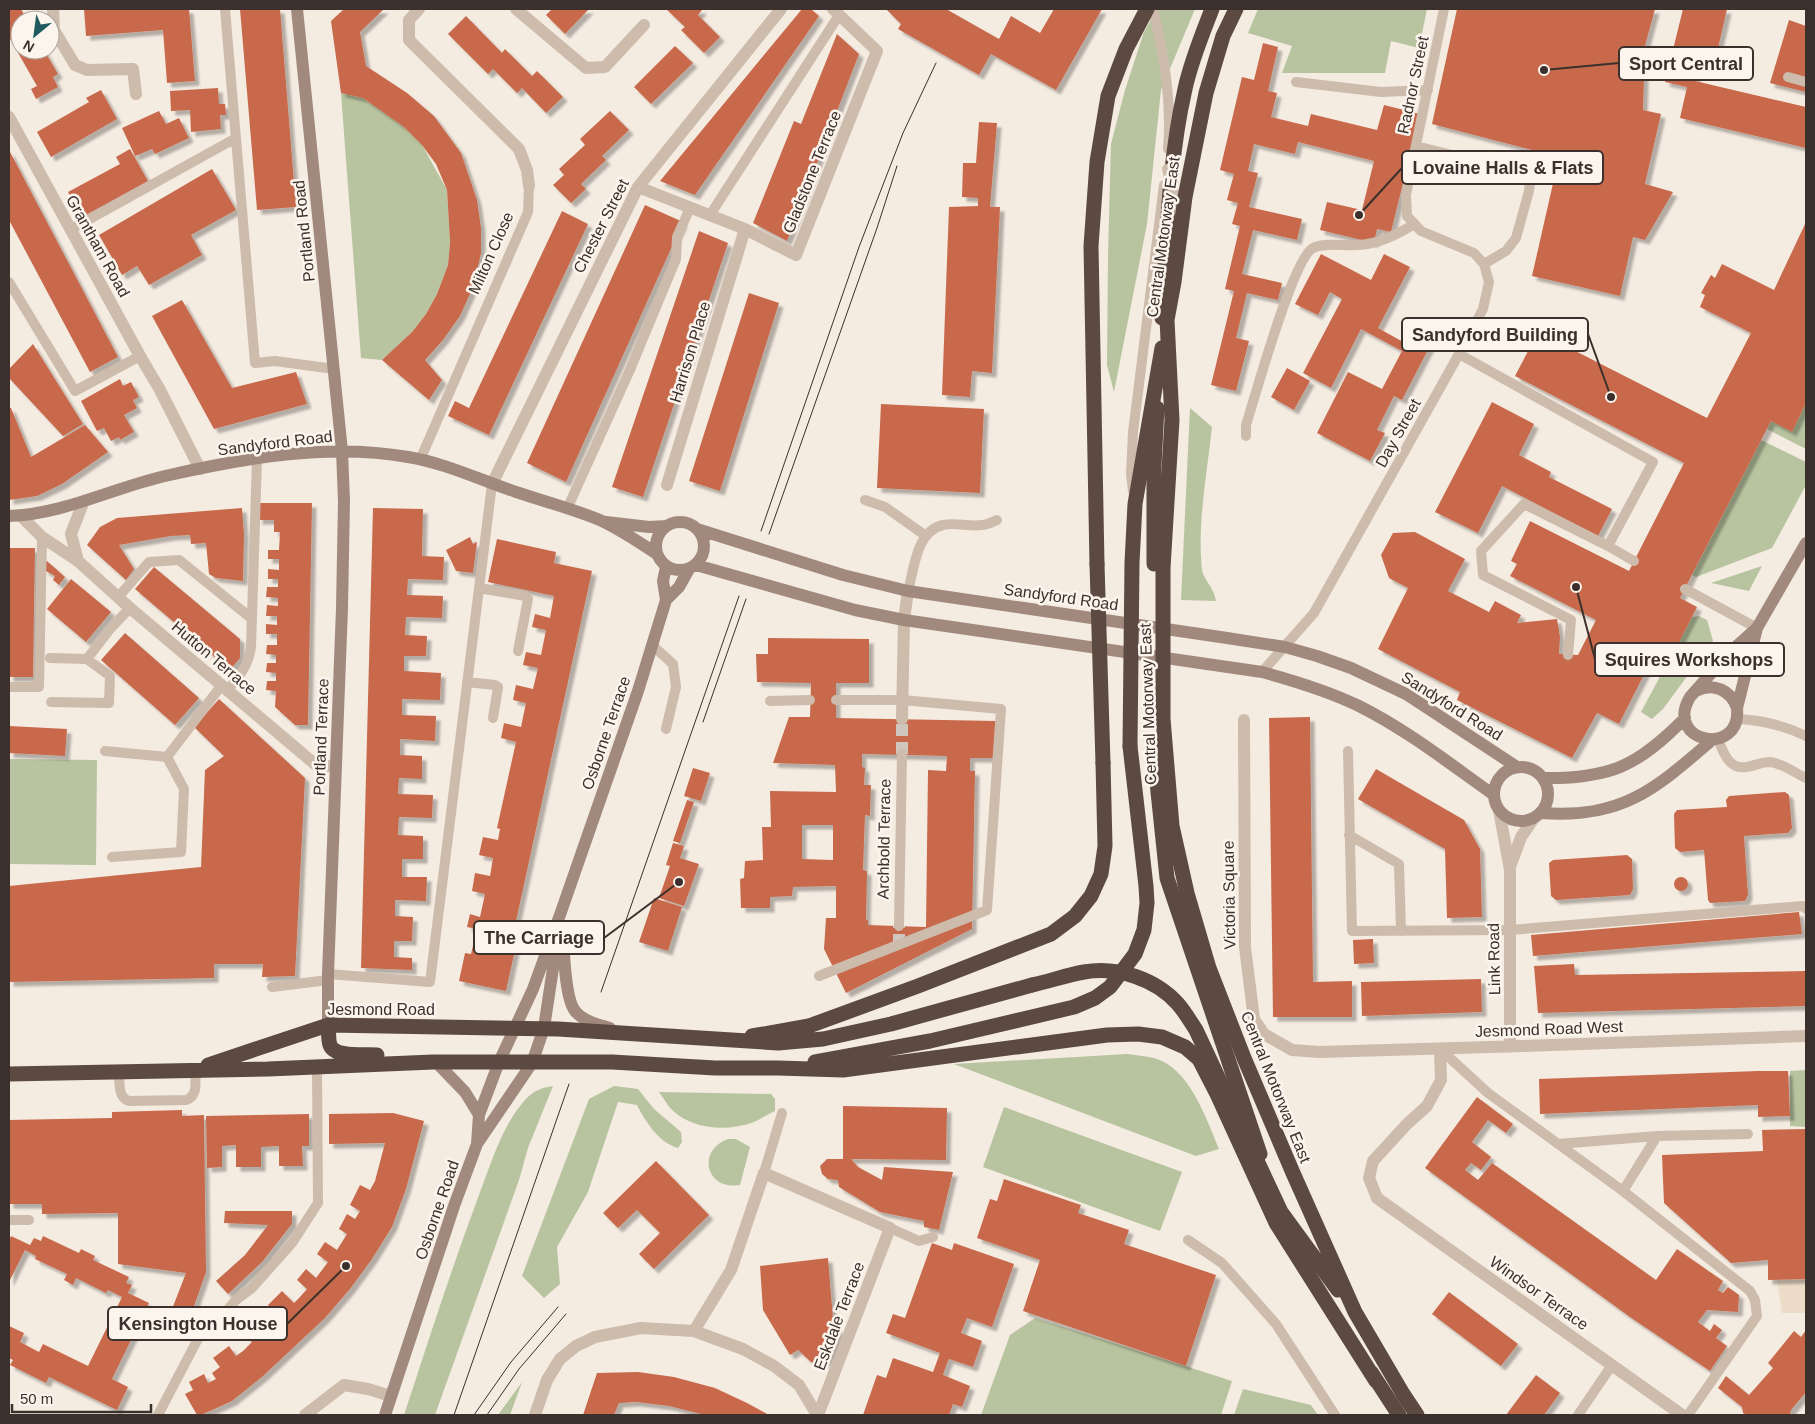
<svg xmlns="http://www.w3.org/2000/svg" width="1815" height="1424" font-family="Helvetica,sans-serif">
<defs>
<filter id="shadow"><feDropShadow dx="4.5" dy="4.5" stdDeviation="1" flood-color="#0004"/></filter>
</defs>
<rect width="100%" height="100%" fill="#f4ebe1"/>
<path fill="#b8c4a0" d="M1157,9H1195L1161,90L1147,224L1114,392L1107,365L1108,256L1111,144L1125,90L1144,32Z
M1258,9H1427L1419,48L1391,41L1385,73H1282L1292,46L1248,33Z
M341,93L363,98L404,127L422,145L447,190L450,242L448,265L437,294L426,314L412,332L382,360L361,358Z
M1806,403V449L1767,429L1771,421L1792,431Z
M1190,408L1212,427C1207,474 1197,523 1202,570C1203,579 1214,587 1216,601L1181,600Z
M1761,440L1806,462V485L1772,548L1696,577L1692,575Z
M1762,566L1749,591L1711,583Z
M1699,616L1707,620L1713,641L1663,709L1652,719L1641,712L1692,617Z
M9,759L97,760L96,865L9,864Z
M1127,1054C1136,1055 1145,1056 1154,1058C1189,1067 1206,1118 1219,1149L1196,1156L954,1064Z
M1806,1070V1127L1790,1126V1071Z
M553,1086L528,1148L519,1180L435,1415H404C428,1342 452,1267 479,1195C491,1164 503,1123 526,1099C534,1090 542,1088 553,1086Z
M614,1086L638,1089L654,1109L681,1132L682,1142L678,1148C659,1143 645,1121 637,1105L618,1102L588,1192L557,1247L560,1284L544,1298L522,1276L589,1099Z
M659,1092L771,1094L775,1099V1111C768,1114 761,1119 754,1122C727,1132 691,1130 670,1108C666,1103 663,1097 659,1092Z
M1004,1107L1182,1172L1160,1231L983,1167Z
M728,1139H736L750,1147L740,1185C706,1191 696,1151 728,1139Z
M1035,1318L1232,1381L1221,1415H981L1010,1335Z
M522,1382L510,1415H498Z
M1243,1389L1311,1405L1318,1415H1234Z"/>
<path fill="#ecdcc8" d="M1806,1279V1313H1782L1777,1280Z"/>
<path fill="#c8694b" fill-rule="evenodd" filter="url(#shadow)" d="M9,9H21L27,20H20V50H44L58,74L53,77L58,87L36,99L31,89L37,86L9,37Z
M84,9H189L195,81L167,83L163,30L86,36Z
M240,9H280L296,207L257,210Z
M344,9H384L360,32L366,66L407,93L434,116L461,153L477,200L481,228V253L474,285L460,316L443,340L425,360L442,380L429,400L382,360L412,332L426,314L437,294L448,265L450,242L447,190L436,164L422,145L404,127L363,98L341,93L331,21Z
M552,9H589L565,34L546,15Z
M666,9H701L702,10L698,15L720,37L704,53L681,30L685,27Z
M802,9H811L819,16L695,195L660,181Z
M886,9H946L999,39L1011,16L1040,33L1054,9H1102L1056,90L991,54L979,75L898,29L901,24Z
M1457,9H1655L1645,46L1643,110L1661,114L1645,184L1673,192L1645,240L1633,237L1620,296L1532,276L1559,157L1432,124Z
M1683,9H1727L1713,70L1698,67L1695,81L1806,107V148L1680,118L1687,87L1665,82Z
M466,16L502,53L505,49L532,76L537,71L563,97L546,113L522,88L517,93L493,69L488,74L448,34Z
M1789,20L1806,26V92L1770,83Z
M837,34L859,54L787,241L753,223L794,121L801,124Z
M1263,43L1278,47L1268,91L1277,93L1271,117L1308,126L1311,114L1377,130L1384,105L1420,114L1391,232L1377,229L1374,243L1320,230L1327,202L1362,210L1374,161L1298,142L1295,154L1254,144L1248,171L1258,173L1249,207L1302,219L1297,240L1253,230L1242,274L1282,283L1278,300L1247,293L1236,338L1249,341L1236,391L1211,385L1234,291L1225,289L1240,226L1232,224L1238,203L1227,200L1234,174L1220,170L1242,77L1254,80Z
M675,46L693,63L651,104L634,87Z
M218,88L219,104H225L226,115H220L221,129L191,132L190,110L171,111L170,91Z
M101,90L117,119L51,157L37,132L89,102L86,98Z
M159,111L166,124L179,118L189,138L155,154L152,149L135,156L122,128Z
M610,111L629,130L602,156L606,160L581,184L586,189L571,203L553,185L564,175L559,169L585,145L580,139Z
M979,122L997,123L990,207H1000L992,373L972,371L970,397L942,395L949,207L978,206V198L962,197L963,163H976Z
M130,149L148,181L82,217L68,192L120,164L116,157Z
M9,150L118,357L90,372L9,220Z
M212,169L236,210L191,235L202,255L149,285L137,266L122,275L99,235Z
M645,205L683,222L566,482L527,463Z
M562,211L588,224L489,435L448,416L455,401L469,408Z
M1806,222V403L1792,432L1771,421L1680,598L1697,607L1671,658L1656,651L1619,724L1597,713L1572,758L1457,700L1460,692L1378,649L1408,588L1389,578L1381,555L1393,533L1415,532L1465,559L1448,591L1489,612L1495,601L1521,615L1517,623L1557,619L1560,637L1559,654L1578,655L1596,620L1510,576L1517,564L1511,561L1530,521L1629,571L1684,463L1515,376L1538,332L1707,418L1751,333L1700,307L1705,295L1701,293L1711,275L1715,278L1722,264L1774,290Z
M699,231L728,243L643,497L612,487Z
M1321,254L1371,280L1384,254L1410,267L1378,328L1405,343L1412,331L1432,342L1402,400L1394,396L1377,430L1385,433L1370,461L1317,433L1348,372L1382,389L1402,351L1361,329L1331,388L1303,373L1342,299L1330,292L1318,315L1295,304Z
M749,293L779,303L720,491L689,481Z
M182,300L232,388L296,372L307,404L214,429L152,316Z
M33,344L83,424L63,436L9,378V369Z
M1287,368L1310,381L1294,410L1271,397Z
M120,379L123,386L131,382L139,397L133,400L137,408L124,415L134,432L120,440L119,437L111,441L104,428L97,431L81,401Z
M1492,402L1534,424L1519,455L1551,472L1549,477L1612,509L1598,536L1502,486L1478,533L1435,512Z
M881,404L984,409L980,493L877,488Z
M9,408H11L31,457L85,425L108,452L62,484L37,496L9,500Z
M259,503H312L308,725H295L275,707L276,691L266,690L267,681H276V673L266,672L267,663H276V655L266,654L267,645H277V634H266V624L277,625V616H266L267,605L278,606V598L266,597L267,587H278V579H268V569L279,570V559H268V550H279L280,532H274V520H258Z
M242,508L244,534L243,581L216,578L209,574L206,543L191,544L190,535L171,536L119,545L134,569L126,580L87,545L100,527L117,518Z
M373,508L423,509L422,556L444,557L443,580L408,579L407,595L443,596L442,618L406,617L405,635L427,636L426,656H404V671L441,673L440,700L402,699V715L436,716L435,741L400,739V755L422,756V779L399,778L398,794L433,795L432,818L399,817L398,835L423,836V859H402V877H427L426,901L395,900V916L413,917L412,941H394V957L412,958V970L361,968Z
M470,537L473,544L477,542L473,573L456,571L446,550Z
M497,539L556,552L554,563L592,571L510,949L515,950L506,991L459,981L465,953L471,954L477,929L467,927L470,914L480,917L485,894L472,891L475,873L490,876L493,858L479,855L483,837L498,840L500,829L497,828L516,742L501,738L504,723L521,727L526,703L513,700L516,685L533,689L538,668L523,665L526,652L541,655L546,630L532,627L535,614L550,618L554,596L488,582Z
M9,548H35L33,677H9Z
M47,561L65,577L59,585L53,580L55,576L44,570V564Z
M154,567L240,639V658L230,670L135,589Z
M71,579L111,612L86,642L47,609Z
M125,633L199,698L175,725L101,660Z
M768,638L869,639V683H836V718L996,721L993,758H970V771H975L972,929L846,993L824,949L826,918H836V886L793,887L792,896L770,897V908H741L740,879L744,878L745,861L763,860L762,827H771L770,791L836,792L835,765L773,763L789,717H810L811,683L757,682L756,654H768ZM862,754L947,756L946,771L928,770L926,927L868,925V920H866L867,871L863,870L865,815L870,816L871,785H864L865,768L862,767ZM802,825H833V860L802,859Z
M219,699L305,778L295,976L262,977L263,964H214V978L9,982V886L201,867L205,770L224,756L194,727Z
M1310,717L1313,982L1352,981V1017H1273L1269,718Z
M9,726L67,729L65,756L9,753Z
M693,768L710,773L701,801L684,796Z
M1376,769L1464,820L1480,849L1482,917L1447,918L1445,849L1358,799Z
M1785,792L1789,795L1792,828L1788,833L1744,836L1748,895L1745,901L1710,903L1708,900L1704,850L1680,852L1675,848L1674,814L1677,810L1727,807L1726,800L1729,796Z
M687,800L694,802L680,843L673,841Z
M673,843L684,846L680,858L699,864L684,906L659,898L670,866L666,865Z
M1627,855L1632,859L1633,889L1630,895L1556,900L1551,896L1549,863L1553,860Z
M1674 884a7 7 0 1 1 14 0a7 7 0 1 1-14 0Z
M654,898L682,907L668,951L639,942Z
M1799,912L1802,934L1533,956L1531,935Z
M1373,939L1374,963L1354,964L1353,940Z
M1574,964L1575,975L1806,971V1006L1538,1013L1534,966Z
M1481,979L1482,1012L1362,1016L1361,982Z
M1758,1071H1788L1790,1116L1758,1117V1105L1540,1114L1539,1079Z
M1477,1097L1513,1124L1506,1133L1488,1120L1472,1142L1491,1157L1481,1170L1471,1163L1465,1170L1478,1180L1492,1163L1656,1280L1677,1249L1723,1281L1718,1290L1723,1293L1728,1287L1739,1295L1738,1312L1707,1310L1698,1322L1710,1331L1714,1324L1722,1330L1716,1338L1727,1346L1710,1371L1630,1317L1425,1168Z
M843,1106L947,1108L946,1160L851,1159L858,1167L882,1180L884,1167L953,1172L939,1230L924,1227V1221L880,1212L839,1187L838,1180L828,1179L822,1174L820,1166L827,1159H843Z
M182,1110V1116L204,1115L206,1272L186,1329L167,1322L186,1273L118,1264V1213L42,1214V1204H9V1120L112,1118V1112Z
M393,1113L424,1121L406,1189L392,1227L372,1259L350,1289L325,1318L262,1377L232,1401L201,1415H197L185,1394L193,1390L189,1382L204,1374L208,1383L216,1379L212,1373L220,1367L213,1358L229,1346L236,1356L243,1351L252,1342L243,1333L258,1319L267,1329L274,1323L280,1317L268,1305L282,1291L294,1303L300,1297L307,1289L297,1280L306,1269L316,1278L328,1262L317,1254L325,1242L337,1250L347,1234L339,1229L347,1214L355,1219L360,1211L350,1205L360,1185L370,1190L375,1181L385,1143L329,1144V1114Z
M309,1114V1146H302L303,1166H279V1146L261,1147V1167H236V1145L222,1146V1167L207,1168L206,1116Z
M1806,1129V1279L1768,1280V1260L1731,1263L1664,1203L1662,1155L1763,1151L1762,1130Z
M656,1161L709,1215L654,1269L639,1254L660,1233L637,1210L618,1228L603,1213Z
M1004,1179L1081,1205L1078,1213L1129,1230L1124,1244L1216,1275L1186,1366L1023,1311L1040,1260L977,1238L990,1199L997,1201Z
M225,1211H292V1224L262,1262L228,1294L216,1281L245,1255L268,1225L224,1223Z
M11,1236L30,1245L34,1238L41,1241L43,1236L79,1253L81,1249L95,1256L93,1260L129,1277L126,1283L132,1285L128,1293L149,1303L112,1379L128,1387L117,1410L49,1377L46,1383L10,1365L13,1360L9,1358V1326L24,1333L20,1342L39,1352L43,1344L88,1366L122,1297L108,1290L106,1293L76,1278L73,1285L64,1280L67,1274L35,1259L36,1256L25,1250L9,1282V1240Z
M932,1243L952,1250L954,1243L1014,1264L992,1327L967,1318L961,1333L982,1341L973,1367L949,1359L946,1366L943,1375L970,1386L962,1407L953,1404L949,1415H863L877,1375L886,1378L893,1358L933,1372L940,1353L886,1333L893,1314L905,1318Z
M828,1258L833,1319L839,1332L833,1351L828,1360L820,1365L811,1362L798,1350L790,1355L763,1310L760,1266Z
M1449,1292L1518,1344L1501,1366L1432,1314Z
M1806,1330V1392L1791,1410L1790,1415H1747L1743,1413L1742,1407L1718,1388L1726,1376L1749,1395L1773,1368L1768,1363L1794,1331L1801,1337Z
M638,1372L674,1377L715,1388L747,1403L769,1415H705L669,1406L636,1402L619,1403L614,1415H583L597,1373Z
M1536,1375L1560,1393L1544,1415H1506Z"/>
<g fill="none" stroke-linecap="round" stroke-linejoin="round">
<path stroke="#cfc6bd" stroke-width="12" stroke-dasharray="12 6" stroke-linecap="butt" d="M902,754V719
M899,946V926"/>
<path stroke="#cdbbac" stroke-width="10" d="M225,9L255,363L275,361L334,369
M1153,9C1164,55 1172,101 1168,149
M1788,77L1806,82
M1296,82L1381,92L1428,90
M1416,146L1524,173L1530,182L1529,191L1516,238L1506,251L1484,264
M710,215L839,15
M70,230L236,138
M9,282L75,391L140,356
M1459,354L1653,462L1608,546L1524,504L1481,551L1483,575L1571,620L1568,655
M1246,436V425C1255,397 1293,258 1313,248C1325,242 1345,246 1358,245C1379,244 1397,235 1414,224
M420,460L528,212L529,186
M1133,491L1131,474L1133,432L1164,185
M865,500L885,507L926,536
M567,509L629,372L676,259L677,237L690,208
M1608,546L1634,561
M479,588L525,596L528,599L518,651
M1685,589L1757,628
M908,591C914,570 916,531 943,525C955,522 969,527 982,525C987,525 992,522 997,520
M119,596L149,562L179,560L251,618
M653,646L673,664L676,687L666,729
M50,658L87,659L110,676L109,703L51,702
M87,659L110,629L130,608
M1262,672L1314,613L1459,354L1483,309L1489,282L1484,264L1474,253L1421,231L1407,216L1406,195L1411,169L1444,9
M467,682L495,685L498,687L493,718
M9,687H39L42,537
M227,691C239,676 248,667 251,647L257,459
M770,701L810,700
M1737,719C1763,720 1783,725 1806,736
M1718,739C1723,752 1729,770 1746,767C1754,766 1762,762 1770,762C1782,763 1795,773 1806,778
M105,751L167,757L184,789L181,852L112,857
M1348,751L1352,931L1510,930L1803,906L1806,909
M167,757L221,686
M1349,835L1399,864L1401,931
M899,926L902,754
M328,974L430,982L492,484
M819,976L987,910L1001,709L902,700H836
M272,987L328,980
M1440,1049L1488,1093L1623,1191L1750,1291L1755,1300L1757,1316L1688,1415
M119,1071C120,1081 117,1097 129,1101L186,1100C199,1096 195,1080 195,1069
M1558,1144L1657,1136
M764,1173L782,1113
M1623,1191L1657,1136L1748,1134
M9,1220H29
M890,1228L919,1241L933,1237
M1188,1240L1222,1263L1276,1324L1335,1415
M158,1415L202,1331L220,1318L236,1300L252,1288L292,1243L318,1203L317,1067
M1578,1415L1612,1365"/>
<path stroke="#cdbbac" stroke-width="12" d="M53,9L54,30L75,65L87,70L133,69L136,94
M419,9L409,20V40L519,149L527,170L529,186
M516,9L586,68L605,67L644,25
M9,117L140,356L160,390L200,469
M638,187L745,229L796,255L877,51L833,9
M492,484L638,187L781,9
M667,485L745,229
M21,516L42,537L78,561L130,608L316,765L336,767
M78,561L71,534L83,503
M902,719L904,620L908,591
M1244,720L1245,947L1254,1019L1264,1034L1292,1050L1319,1052L1524,1046L1806,1036
M1499,810L1510,870V1047
M1510,867L1521,837L1534,818
M1440,1049L1441,1080L1427,1106L1407,1124L1373,1161L1369,1178L1377,1198L1682,1415
M694,1331L731,1270L764,1173L890,1228L818,1415
M305,1415L344,1385L368,1389L391,1396
M535,1415L547,1380L560,1359L576,1346L595,1337L641,1328L694,1331L743,1349L774,1366L799,1385L817,1415"/>
<path stroke="#a18a7d" stroke-width="12" d="M297,9L342,451L344,501L342,608L328,974V1025
M9,516C64,514 113,488 165,476C244,458 328,443 408,457C445,463 480,480 516,492C543,501 577,510 602,521C621,530 639,542 657,554
M656 546a24 24 0 1 1 48 0a24 24 0 1 1-48 0Z
M606,522L649,527L667,526
M697,529L843,575L908,591L1227,638L1285,647L1317,656L1351,668L1406,694L1517,767
M696,565L855,610L904,620L1262,672C1295,681 1328,691 1359,706C1407,730 1450,764 1494,795
M666,600L663,581L666,567
M1757,628L1737,708C1742,758 1663,743 1690,697L1730,652L1757,628L1806,543
M1696,691C1713,682 1731,690 1737,708
M1494 794a27 27 0 1 1 54 0a27 27 0 1 1-54 0Z
M1543,778C1610,779 1638,766 1685,718
M1541,813C1622,819 1654,790 1712,740
M563,937C564,954 565,998 575,1011C583,1021 598,1025 610,1028
M437,1063L465,1092L479,1115
M477,1144L479,1115L499,1062L533,989L561,912L638,691L666,600L679,587L689,569
M385,1415L454,1206L477,1144L532,1063L544,1028L558,935"/>
<path stroke="#5c4a42" stroke-width="15" d="M1162,318C1167,242 1168,163 1185,89C1191,61 1202,35 1212,9
M1097,564L1091,246L1097,162L1108,96L1126,49L1147,9
M1154,564V465L1157,408
M1154,741L1158,792L1167,878L1260,1154
M328,1025C329,1031 328,1040 330,1045C335,1058 365,1054 377,1055
M752,1036L809,1026L918,986L1051,934L1075,916L1091,896L1101,874L1105,846L1103,763
M815,1062L930,1041L1074,1007L1095,998L1110,987L1135,954L1144,930L1147,903L1146,886L1130,746
M208,1065L328,1025L558,1029L778,1043L823,1039L891,1024L1032,985
M9,1074L268,1069L433,1062H612L715,1068H778L843,1070L1107,1035L1138,1034L1162,1037L1185,1047L1199,1059L1216,1092L1276,1223L1376,1381
M1371,1372L1399,1415"/>
<path stroke="#3b302b" stroke-width="1" d="M761,531L859,247L903,133L936,63
M769,534L877,228L897,166
M703,722L746,599
M601,992L739,596
M454,1415L569,1084
M474,1415L511,1362L558,1307
M487,1415L519,1369L566,1314"/>
<path stroke="#cdbbac" stroke-width="10" d="M1167,169L1181,216"/>
<path stroke="#5c4a42" stroke-width="15" d="M1236,9L1223,36L1206,93L1185,197L1174,282L1167,320L1172,420L1163,568V719L1172,826L1187,893L1209,968L1244,1058L1293,1173L1355,1312L1403,1394L1417,1415
M1097,564L1103,763
M1130,746L1132,563L1135,504L1162,348
M1032,985C1050,981 1067,975 1084,972C1117,966 1156,979 1178,1004C1185,1012 1190,1021 1196,1030L1281,1212L1338,1290"/>
</g>
<g text-anchor="middle" dominant-baseline="central" stroke-width="5" stroke-linejoin="round" paint-order="stroke">
<g font-size="16" fill="#3b302b" stroke="#fbf5ee">
<text transform="translate(1413 85) rotate(-78)">Radnor Street</text>
<text transform="translate(812 172) rotate(-68)">Gladstone Terrace</text>
<text transform="translate(601 226) rotate(-63)">Chester Street</text>
<text transform="translate(304 231) rotate(-96)">Portland Road</text>
<text transform="translate(1163 237) rotate(-82)">Central Motorway East</text>
<text transform="translate(98 246) rotate(61)">Grantham Road</text>
<text transform="translate(491 253) rotate(-66)">Milton Close</text>
<text transform="translate(690 352) rotate(-73)">Harrison Place</text>
<text transform="translate(1398 433) rotate(-61)">Day Street</text>
<text transform="translate(275 443) rotate(-7)">Sandyford Road</text>
<text transform="translate(1061 597) rotate(8)">Sandyford Road</text>
<text transform="translate(214 658) rotate(40)">Hutton Terrace</text>
<text transform="translate(1148 704) rotate(-92)">Central Motorway East</text>
<text transform="translate(1452 706) rotate(32)">Sandyford Road</text>
<text transform="translate(606 733) rotate(-71)">Osborne Terrace</text>
<text transform="translate(321 737) rotate(-88)">Portland Terrace</text>
<text transform="translate(884 839) rotate(-89)">Archbold Terrace</text>
<text transform="translate(1229 895) rotate(-91)">Victoria Square</text>
<text transform="translate(1494 959) rotate(-91)">Link Road</text>
<text x="381" y="1009">Jesmond Road</text>
<text transform="translate(1549 1029) rotate(-2)">Jesmond Road West</text>
<text transform="translate(1276 1087) rotate(68)">Central Motorway East</text>
<text transform="translate(437 1210) rotate(-71)">Osborne Road</text>
<text transform="translate(1539 1293) rotate(35)">Windsor Terrace</text>
<text transform="translate(839 1316) rotate(-69)">Eskdale Terrace</text>
</g>
</g>
<path fill="none" stroke="#3b302b" stroke-width="2" d="M1544 70L1619 63M1359 215L1402 168M1611 397L1588 334M1576 587L1595 659M679 882L604 938M346 1266L287 1324"/>
<g fill="#3b302b" stroke="#fbf5ee" stroke-width="2">
<circle cx="1544" cy="70" r="5"/>
<circle cx="1359" cy="215" r="5"/>
<circle cx="1611" cy="397" r="5"/>
<circle cx="1576" cy="587" r="5"/>
<circle cx="679" cy="882" r="5"/>
<circle cx="346" cy="1266" r="5"/>
</g>
<g fill="#fbf5ee" stroke="#3b302b" stroke-width="2">
<rect x="1619" y="47" width="134" height="33" rx="5"/>
<rect x="1402" y="151" width="201" height="33" rx="5"/>
<rect x="1402" y="318" width="186" height="33" rx="5"/>
<rect x="1595" y="643" width="189" height="33" rx="5"/>
<rect x="474" y="921" width="130" height="33" rx="5"/>
<rect x="108" y="1307" width="179" height="33" rx="5"/>
</g>
<g font-size="18" text-anchor="middle" font-weight="bold" fill="#3b302b">
<text x="1686" y="70">Sport Central</text>
<text x="1503" y="174">Lovaine Halls &amp; Flats</text>
<text x="1495" y="341">Sandyford Building</text>
<text x="1689" y="666">Squires Workshops</text>
<text x="539" y="944">The Carriage</text>
<text x="198" y="1330">Kensington House</text>
</g>
<rect width="1815" height="1424" fill="none" stroke="#3b302b" stroke-width="20"/>
<g transform="translate(35 35) rotate(209)"><circle r="24" fill="#fbf5ee" stroke="#aea6a0"/>
<path d="M0-4L9 19L0 12L-9 19Z" fill="#1f5a5e"/>
<text y="-8" font-size="14" font-weight="bold" text-anchor="middle" fill="#3b302b">N</text>
</g>
<path d="M12 1404v8h139v-8" fill="none" stroke="#3b302b" stroke-width="2.5"/>
<text x="20" y="1404" font-size="15" fill="#3b302b" stroke="#fbf5ee" stroke-width="4" paint-order="stroke">50 m</text>
</svg>
